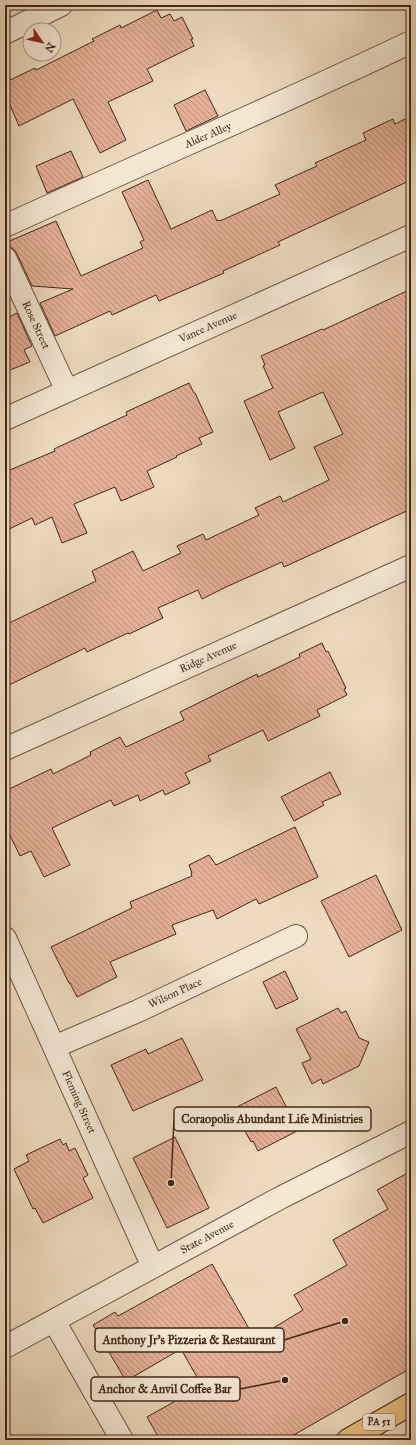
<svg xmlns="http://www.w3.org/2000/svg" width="416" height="1445" font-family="'IM FELL Great Primer',serif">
<defs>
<pattern id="building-back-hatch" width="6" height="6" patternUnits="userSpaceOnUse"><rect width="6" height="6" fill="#e5b097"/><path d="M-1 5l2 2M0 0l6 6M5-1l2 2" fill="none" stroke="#bb8f7a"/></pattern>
</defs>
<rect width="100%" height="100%" fill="#eedbbf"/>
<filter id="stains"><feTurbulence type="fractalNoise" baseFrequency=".005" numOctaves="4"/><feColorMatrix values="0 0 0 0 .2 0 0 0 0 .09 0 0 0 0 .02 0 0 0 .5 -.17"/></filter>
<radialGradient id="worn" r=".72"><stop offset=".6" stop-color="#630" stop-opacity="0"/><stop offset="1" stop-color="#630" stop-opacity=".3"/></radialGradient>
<path fill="url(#building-back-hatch)" stroke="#422719" d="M157,10L161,18L170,14L174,21L182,17L193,39H191L194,46L147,69L153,81L108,102L126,140L100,153L73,99L19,126L5,93L10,91L6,82L35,68L36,70L94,41L92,39L120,25L121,28Z
M205,90L218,116L186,131L174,105Z
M411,116V180L278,242L280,245L223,271L224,273L159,301L156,295L112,315L110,311L55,336L40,303L73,289L32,286L16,252L12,248L5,246V243L56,221L81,276L143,248L140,242L144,240L122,192L148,180L171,229L212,210L217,221L219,220L220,221L280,194L275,185L317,166L315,163L366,140L363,133L393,119L395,124Z
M71,151L83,177L47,193L36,166Z
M411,289V509L284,567L282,562L226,587L202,599L198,590L158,608L163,618L129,634L128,633L87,652L85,648L5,687V625L96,581L92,571L133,551L143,571L181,553L177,546L203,534L206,540L259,515L255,508L280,496L283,502L329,480L314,447L343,434L323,392L278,412L295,448L270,460L244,401L273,388L263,366L265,365L261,356L322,329L323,330Z
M5,309L9,317L17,313L32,346L24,350L30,362L5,372Z
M189,383L194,393H195L213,432L199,438L202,444L176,456L177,457L147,471L154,487L121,501L115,487L74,504L87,533L62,543L52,517L35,525L32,518L5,531V472L55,451L54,449L127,415L126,412Z
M322,643L326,652L328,651L346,688L344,689L347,695L317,710L320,716L268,741L263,730L208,756L211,761L185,773L190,783L165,795L163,790L140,801L138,795L114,806L111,800L52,828L70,865L44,877L31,851L20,856L5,825V791L51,769L53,774L91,755L90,752L120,737L126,747L184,720L180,712L257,674L258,677L300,657L299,654Z
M330,772L341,794L322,802L324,805L294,821L281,797Z
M295,827L318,877L259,904L256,899L217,919L213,910L172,925L176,934L110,962L117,977L77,997L70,983H69L51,947L132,908L130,902L192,876L191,873H192L189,865L209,855L216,865Z
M376,875L402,930L349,957L321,901Z
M285,971L298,999L276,1009L263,982Z
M338,1008L341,1013L346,1011L359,1038L369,1042L359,1066L323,1084L321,1079L312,1084L302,1063L311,1059L296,1029Z
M182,1038L203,1080L133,1111L111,1065L146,1049L148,1054Z
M276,1087L293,1120L292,1121L297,1131L258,1151L253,1141L251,1142L233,1109Z
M175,1137L209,1208L167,1228L133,1158Z
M60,1139L63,1145L66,1143L69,1151L75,1148L88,1175L83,1178L93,1198L43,1223L35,1208L33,1209L14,1169L29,1161L26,1155Z
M411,1171V1368L285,1440H160L147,1417L202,1386L181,1349L126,1381L93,1325L115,1312L118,1316L212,1264L255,1339L303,1310L294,1295L347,1265L333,1240L388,1209L377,1190Z"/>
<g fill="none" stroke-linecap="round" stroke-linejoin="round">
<defs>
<path id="minor" d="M5,33L61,5
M5,226C140,164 277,106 411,42
M5,258L67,391
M5,419L411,236
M5,749L411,566
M5,938L153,1267
M54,1047L138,1011L296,936
M54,1321L122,1440
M5,1347L280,1198L411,1132"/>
<path id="major" d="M348,1440L411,1404"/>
</defs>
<use href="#minor" stroke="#6d5442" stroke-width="24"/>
<use href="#major" stroke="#422719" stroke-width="24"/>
<use href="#minor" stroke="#f4e8d5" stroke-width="22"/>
<use href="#major" stroke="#e7be80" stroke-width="22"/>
</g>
<g text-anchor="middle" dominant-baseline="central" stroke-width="3" stroke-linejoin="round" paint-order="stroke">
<rect fill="#f4e8d5" stroke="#776151" stroke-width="1" x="363" y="1414" width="32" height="16" rx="3"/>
<g font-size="10" font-weight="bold" fill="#422719">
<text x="379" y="1422">PA 51</text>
</g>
<g font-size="11" fill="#422719" stroke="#f4e8d5">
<text transform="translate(208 135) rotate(-23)">Alder Alley</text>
<text transform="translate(36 325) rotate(65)">Rose Street</text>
<text transform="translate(208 327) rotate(-24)">Vance Avenue</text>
<text transform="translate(208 657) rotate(-24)">Ridge Avenue</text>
<text transform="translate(175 993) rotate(-25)">Wilson Place</text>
<text transform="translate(79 1102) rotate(66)">Fleming Street</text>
<text transform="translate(207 1237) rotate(-28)">State Avenue</text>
</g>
</g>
<path fill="none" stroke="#422719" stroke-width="1.5" d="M171 1183L174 1119M345 1321L284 1340M285 1380L240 1389"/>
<g fill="#422719" stroke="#f4e8d5" stroke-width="1.5">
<circle cx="171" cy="1183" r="4"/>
<circle cx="345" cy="1321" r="4"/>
<circle cx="285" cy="1380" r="4"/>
</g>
<g fill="#f4e8d5" stroke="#422719" stroke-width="1.5">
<rect x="174" y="1107" width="197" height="24" rx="4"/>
<rect x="95" y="1328" width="189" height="24" rx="4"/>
<rect x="91" y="1377" width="149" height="24" rx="4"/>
</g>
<g font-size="12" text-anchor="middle" font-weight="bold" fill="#422719">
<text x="272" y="1123">Coraopolis Abundant Life Ministries</text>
<text x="189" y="1344">Anthony Jr's Pizzeria &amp; Restaurant</text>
<text x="165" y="1393">Anchor &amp; Anvil Coffee Bar</text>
</g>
<rect width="416" height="1445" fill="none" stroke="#eedbbf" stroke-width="20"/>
<rect x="6" y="6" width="404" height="1433" fill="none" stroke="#422719" stroke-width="2"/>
<rect x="10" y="10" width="396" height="1425" fill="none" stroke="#422719"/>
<g transform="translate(42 42) rotate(124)"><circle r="19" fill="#f4e8d5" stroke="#ad9b8a"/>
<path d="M0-3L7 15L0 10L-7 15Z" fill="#8f2418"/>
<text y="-6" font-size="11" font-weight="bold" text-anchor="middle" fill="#422719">N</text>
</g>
<rect width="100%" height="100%" filter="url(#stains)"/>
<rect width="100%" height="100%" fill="url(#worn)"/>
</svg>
